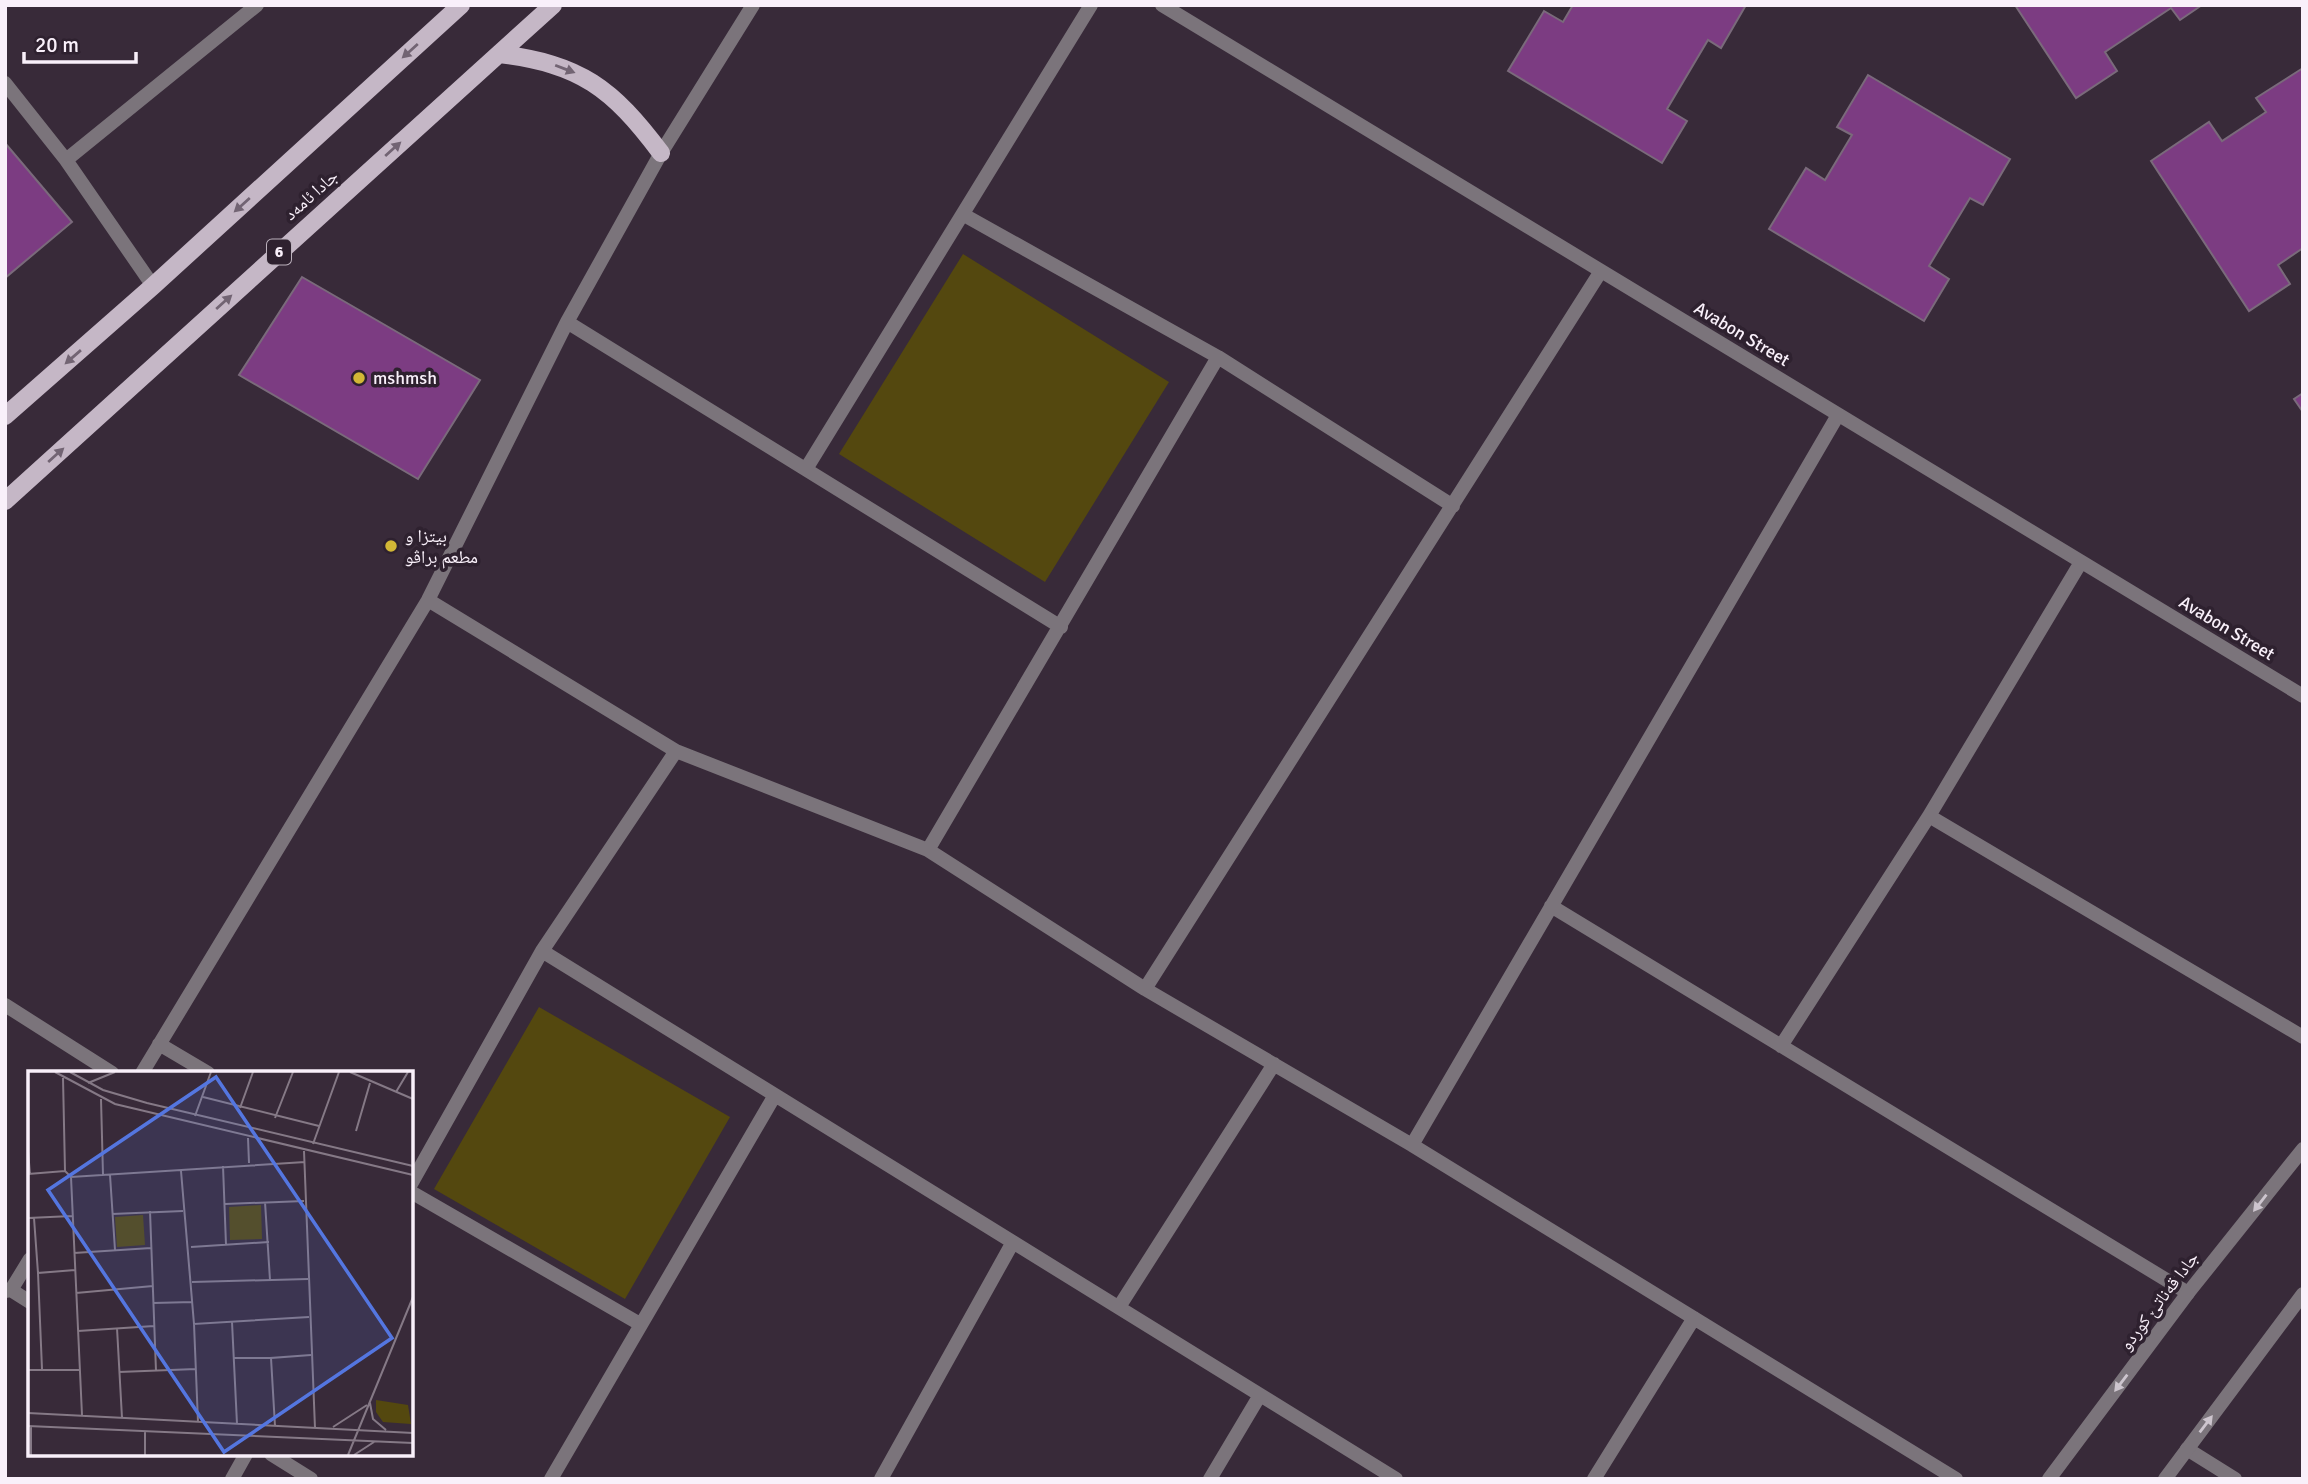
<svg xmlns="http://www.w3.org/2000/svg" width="2308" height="1484" font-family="Signika,'Noto Naskh Arabic',sans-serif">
<rect width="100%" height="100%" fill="#382a39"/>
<path fill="#54480f" d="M963,254L1169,382L1045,582L839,454Z
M539,1007L730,1117L625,1299L434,1189Z"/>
<path fill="#7c3c82" stroke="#7a6a7b" stroke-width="2" d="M1573,5H1746L1721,48L1708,40L1667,109L1687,121L1662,163L1508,71L1544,11L1563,22Z
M2015,5H2202L2180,20L2171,8L2105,52L2117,71L2076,98Z
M2303,68V248L2278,265L2290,284L2249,311L2151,161L2209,122L2222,141L2266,112L2256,98Z
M1868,75L2010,159L1983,205L1970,198L1929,266L1949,279L1924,321L1769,229L1806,168L1825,180L1852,135L1837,127Z
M5,143L72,222L5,278Z
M302,277L480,380L418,479L239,375Z
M2303,393V412L2294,399Z"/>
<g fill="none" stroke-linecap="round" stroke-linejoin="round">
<path stroke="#7b747b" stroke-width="14" d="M1162,5L2303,696
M5,83L66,160L153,286
M66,160L257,5
M964,215L1218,357L1453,506
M567,322L1061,627
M806,469L1091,5
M2081,562L1929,816L2303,1037
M428,600L676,751L928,850L1145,989L1412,1145L1838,415
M928,850L1218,357
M1551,906L2188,1293
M542,951L1396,1479
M1145,989L1601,271
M5,1005L112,1073
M159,1044L208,1073
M1781,1046L1929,816
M142,1073L428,600L567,322L661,153L753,5
M1412,1145L1956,1479
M411,1184L542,951L676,751
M411,1192L640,1324
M11,1290L30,1302
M5,1291L11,1290L30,1259
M1119,1307L1274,1064
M2187,1449L2235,1479
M271,1454L311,1479
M232,1479L246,1454
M551,1479L775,1095
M881,1479L1013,1242
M1210,1479L1260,1395
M1594,1479L1694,1318"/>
<path stroke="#7b747b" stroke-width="14" d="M2049,1479L2188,1293L2303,1149
M2165,1479L2303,1294"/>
<path stroke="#c5b7c6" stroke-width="18" d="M499,54C581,64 612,88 661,153
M5,416L153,286L461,5
M5,501L553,5"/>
</g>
<defs><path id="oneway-solid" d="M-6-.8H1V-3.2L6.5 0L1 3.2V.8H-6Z" transform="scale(1.75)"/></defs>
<g fill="#726473">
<use href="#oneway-solid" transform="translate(410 51) rotate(138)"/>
<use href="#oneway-solid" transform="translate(565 69) rotate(21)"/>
<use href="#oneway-solid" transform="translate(393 149) rotate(-42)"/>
<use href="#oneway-solid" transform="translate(242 205) rotate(138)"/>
<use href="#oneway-solid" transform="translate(224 302) rotate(-42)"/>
<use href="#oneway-solid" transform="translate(73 357) rotate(139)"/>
<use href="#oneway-solid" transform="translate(56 455) rotate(-42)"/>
</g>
<g fill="#cdc5ce">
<use href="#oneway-solid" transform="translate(2260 1203) rotate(128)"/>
<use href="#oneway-solid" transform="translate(2121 1383) rotate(127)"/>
<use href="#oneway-solid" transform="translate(2206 1424) rotate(-53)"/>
</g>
<g fill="#d2b736" stroke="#2e212f" stroke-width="2.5">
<circle cx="359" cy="378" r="7"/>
<circle cx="391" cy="546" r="7"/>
</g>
<g text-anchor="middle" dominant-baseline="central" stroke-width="7" stroke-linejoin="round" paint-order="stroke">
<rect fill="#2e212f" stroke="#bcb2bd" stroke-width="2" x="267" y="239.5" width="24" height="25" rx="5"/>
<g font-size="16" font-weight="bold" fill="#f9f0fa">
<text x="279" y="252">6</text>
</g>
<g font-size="18" fill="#f9f0fa" stroke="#2e212f">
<text transform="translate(311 195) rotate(-42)">جادا ئامەد</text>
<text transform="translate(1742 334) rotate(31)">Avabon Street</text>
<text transform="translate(2227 628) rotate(31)">Avabon Street</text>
<text transform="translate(2159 1301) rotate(-53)">جادا قەناتێ کوردو</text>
</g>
<g font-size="18" fill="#f9f0fa" stroke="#2e212f" text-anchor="start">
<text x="373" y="378">mshmsh</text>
<text x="405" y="536">بيتزا و<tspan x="405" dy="21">مطعم براڤو</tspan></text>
</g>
</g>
<g transform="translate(28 1071)">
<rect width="385" height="385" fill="#382a39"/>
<path d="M233,134L234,168L202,169L201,136ZM115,144L117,174L89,176L87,146ZM348,329L380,334L383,353L355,351L348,341Z" fill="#54480f"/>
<path fill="none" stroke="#857986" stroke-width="2" d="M27,1L87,33L385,104M42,1L75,19L119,32L385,95M322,1L385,28M35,7L37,100M60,12L87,1M368,21L380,1M175,26L291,55M73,28L75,104M212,37L225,1M167,45L183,1M247,47L265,1M328,60L342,12M220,67L221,92M285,73L311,1M0,80L2,103M276,80L287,357M195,95L198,174M153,100L166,253L281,246M0,103L37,100L43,106L277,91M82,104L87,179M43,106L54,344M237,131L242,209M197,133L276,130M122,140L128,300M84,143L155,140M0,147L44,145M6,147L10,202M163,176L241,171M46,182L123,177M164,211L280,208M48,222L125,215M125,232L165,231M204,251L209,353M166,253L170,351M89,257L94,347M50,260L126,255M206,287H243M14,298L10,202L47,199M0,299H52M91,301L168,298M342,332L345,348L358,359M0,342L385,362M0,355L385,372M247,355L243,287L283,284M3,356V384M305,356L339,334M117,361V384M320,384L385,226M326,384L346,371"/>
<path fill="#5476e0" fill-opacity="0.15" stroke="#5476e0" stroke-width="3.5" d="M188,6L364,267L196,381L20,119Z"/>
<rect width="385" height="385" fill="none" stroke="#f9f0fa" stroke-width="3.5"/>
</g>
<rect width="2308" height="1484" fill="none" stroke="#f9f0fa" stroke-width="14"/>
<path d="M24 52v10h112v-10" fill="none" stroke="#f9f0fa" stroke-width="3.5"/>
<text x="35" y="52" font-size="21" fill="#f9f0fa" stroke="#2e212f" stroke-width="5" paint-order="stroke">20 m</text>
</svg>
